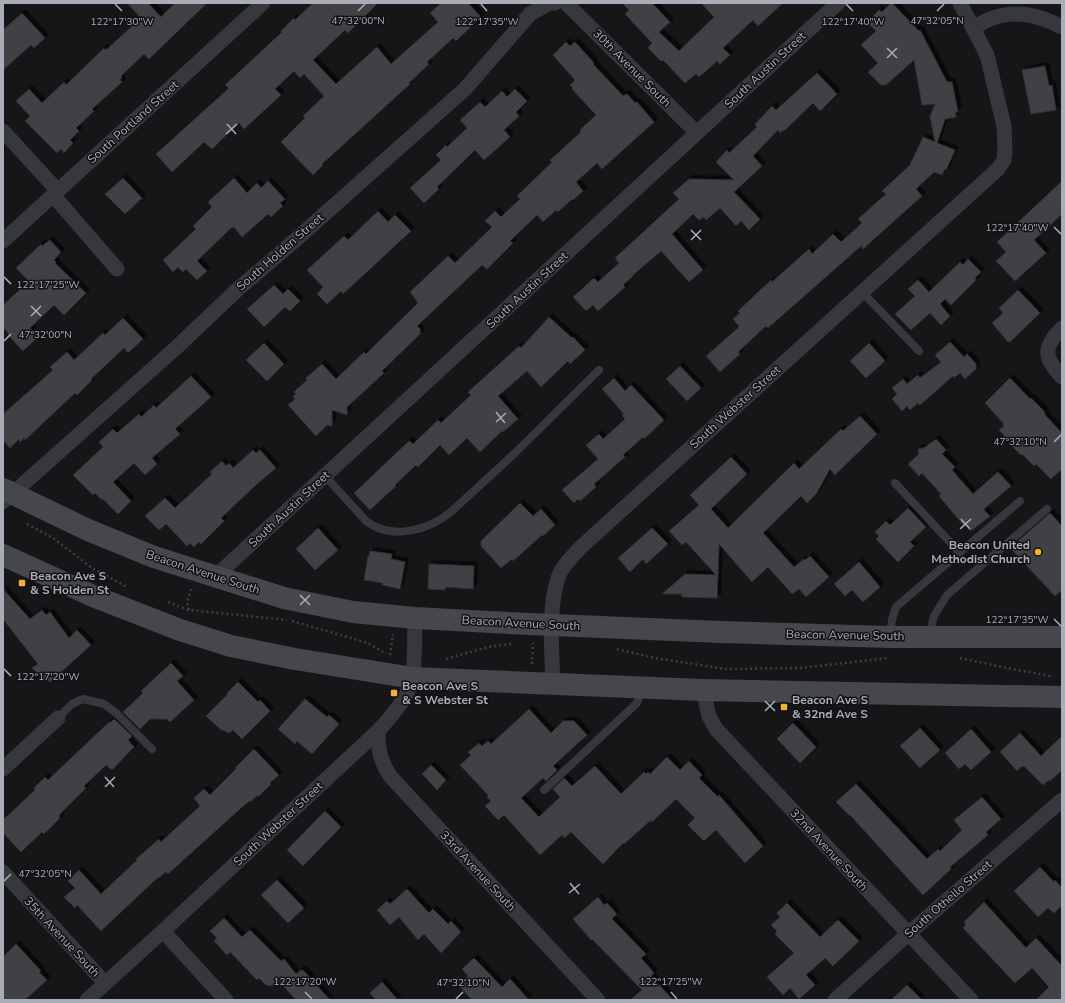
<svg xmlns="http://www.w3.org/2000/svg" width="1065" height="1003" font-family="'Nunito Sans',sans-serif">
<defs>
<filter id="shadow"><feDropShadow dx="3.5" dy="-3.5" stdDeviation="0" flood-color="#0009"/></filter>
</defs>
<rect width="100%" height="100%" fill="#161618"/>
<path fill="#404145" stroke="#303034" filter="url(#shadow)" d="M127,3H148L161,17L175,3H207L149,59L144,54L121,76L122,77L120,80L122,82L92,109L94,111L76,128L79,131L70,140L73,143L64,153L61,149L57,153L25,121L30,116L16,101L29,89L42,103L64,82L66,85L104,48L105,50L107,49L141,18Z
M313,3H378L348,33L345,30L313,60L336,84L377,47L391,64L438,22L430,13L441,3H468L481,17L456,41L453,38L427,62L429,64L409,83L410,84L322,164L323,165L313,175L281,142L305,118L303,116L324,96L304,74L300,78L294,71L275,89L281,95L244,129L239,123L212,149L204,142L172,172L156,154L229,88L225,85L282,32L281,31L294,18L295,20Z
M622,3H652L670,22L659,32L679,51L714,17L701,3H783L758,26L753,20L723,48L730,55L720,64L717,61L699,77L696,74L685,83L663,60L661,61L648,48L652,43L625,14L629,10Z
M891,3H892L919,31L920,30L947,82H952L958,112H955L956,117L945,119L937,143L955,150L946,170L945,169L942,175L934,172L916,189L922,196L863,249L861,246L768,328L766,326L738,352L740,354L720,372L706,356L738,328L739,326L733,319L740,313L738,311L771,280L772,282L809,249L812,254L833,234L841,242L862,223L858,219L886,194L882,191L910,165L923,137L935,142L930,116L935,104L922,105L914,60L886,85H881L868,72L878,63L861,45L876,31L867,22L879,10L882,12Z
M22,13L45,38L34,48L31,45L3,70V30Z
M566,42L570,46L575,42L594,63L593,64L623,96L627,94L635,103L637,102L654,122L602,169L597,163L576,182L583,191L573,200L572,199L558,212L556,210L543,222L537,215L510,241L513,243L487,269L482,265L417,326L421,330L419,331L421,333L382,371L384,373L347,407V415L332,410V426L327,425L316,436L288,405L295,399L293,396L296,394L294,392L307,380L306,378L322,364L336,379L364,352L366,354L418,303L416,302L417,301L410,292L448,256L455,263L492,227L485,221L495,211L501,217L520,199L517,196L552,162L550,160L581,132L580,130L596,115L572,89L573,88L570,85L575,80L553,55Z
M1045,66L1049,86L1052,85L1056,110L1031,114L1022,70Z
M817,73L837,94L820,111L813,103L784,131L783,130L780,133L778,130L753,156L762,166L734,192L760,219L749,230L741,221L736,226L720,208L706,220L704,217L699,220L693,214L672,234L703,270L689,282L661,251L633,275V276L623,285L625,287L598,311L593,305L586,311L573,297L594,278L598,282L619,263L615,258L679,199L673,193L689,179L734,180L716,162L727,150L729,153L757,127L755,124L772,106L776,110Z
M515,89L527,101L516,112L519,116L504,130L510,137L484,160L475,150L437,187L439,189L424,203L410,188L441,160L436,155L446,145L447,147L467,128L460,120L480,102L485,107L502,91L507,97Z
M123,178L142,198L125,214L105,194Z
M234,178L247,193L257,183L261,188L268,181L285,199L280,203L283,206L271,217L268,214L242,237L234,227L231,228L197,261L207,271L197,280L186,269L183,272L178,267L173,272L163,260L196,229L193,226L212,207L208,202Z
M1062,181V214L1034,240L1046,253L1015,281L996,261L1006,252L997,242Z
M378,211L388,222L395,215L411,231L343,294L341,291L327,304L317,294L323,287L307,270L344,236L348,240Z
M50,240L61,252L54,260L56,262L55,263L86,293L64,315L54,305L30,328L38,337L23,351L8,335L9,334L3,327V305L29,281L16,268L41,244L42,246Z
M968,259L981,272L975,278L976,280L951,305L945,299L940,304L950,316L941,325L930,313L911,330L895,314L915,296L908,289L918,280L929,292L960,262L963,265Z
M274,285L283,294L288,289L300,301L290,311L285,307L264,327L247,309Z
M1018,290L1040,313L1010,342L1009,341L1008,342L992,323L1003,313L999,308Z
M549,317L572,338L573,337L585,350L570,364L568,361L541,387L527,371L498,396L518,419L503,432L502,431L480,452L467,438L449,455L440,445L418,467L416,465L395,485L396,486L370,510L354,493L409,441L413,444L438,420L441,423L471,395L468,392L519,346L521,348Z
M123,318L143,339L128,353L124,348L91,379L92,380L77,395L75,393L25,440L24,438L20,442L19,439L10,448L3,440V414L53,370L50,367L67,352L74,360L103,333L105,335Z
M950,342L964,357L967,354L976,364V369L965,379L960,373L954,378L953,376L920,405L918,403L910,410L907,406L902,411L892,399L897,394L892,388L903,379L907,384L918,375L920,378L941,362L935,355Z
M264,343L284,364L267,381L246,360Z
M869,343L885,361L866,378L850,361Z
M680,366L701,388L687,401L666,379Z
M191,376L211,397L175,429L180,434L152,458L157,464L145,475L134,463L113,482L131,501L118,514L103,499L102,500L95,493L93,495L73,475L103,447L99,442L113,429L117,433L139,414L141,417L154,405L156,408Z
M614,378L625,391L631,385L664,420L644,439L643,437L623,455L625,457L594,484L596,487L580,501L578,499L574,503L562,490L598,459L586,445L599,434L603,439L625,419L622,415L624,414L602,389Z
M1010,378L1030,399L1031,398L1044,411L1045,415L1062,433V469L1051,479L1036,464L1034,466L1022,454L1021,455L1011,445L1012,444L999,430L1004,426L1003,424H1004L985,403Z
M860,416L877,434L835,475L830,469L816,494L807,503L801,496L763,533L794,567L804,559L805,560L810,556L829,577L806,597L799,589L792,594L768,567L752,582L719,544L717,598L682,597V594H662L685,574L716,575L686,542L682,545L669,531L699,505L690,495L731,457L747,474L711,509L728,528L794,463L799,469L841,429L843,431Z
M936,439L946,450L942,454L955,467L952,470L973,494L998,472L1011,486L985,508L984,510L990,516L971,531L966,525L964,526L939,496L941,494L922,473L919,476L908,464L919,454L918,449L924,448Z
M253,450L256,453L260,450L276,468L257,484L221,518L224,521L201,544L199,542L194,547L190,543L187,546L166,524L159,530L145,516L165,498L175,508L212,474L210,472L222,461L226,466L229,463L233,468Z
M520,503L533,516L541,509L555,525L543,536L542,535L513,561L512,559L501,568L481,546V541Z
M908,508L926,527L910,542L914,546L898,562L876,539L879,536L875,532L886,521L890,525Z
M1050,513L1062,526V590L1055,596L1010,548Z
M318,528L338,550L315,570L296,549Z
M652,528L668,544L646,564L643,559L630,572L618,558Z
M370,551L392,554L391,559L405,562L400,589L382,585L383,583L364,580L368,556L369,557Z
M859,562L880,587L863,602L852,590L845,596L834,584Z
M429,564L474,566L473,589L445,587V590L428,589Z
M3,589L30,619L42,610L46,615L50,612L69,638L77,630L91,645L50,682L48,680L45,682L32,668L38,664L3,619Z
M171,663L183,676L177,681L194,700L170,722L167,719H150L140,729L123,712L143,693L141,691Z
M238,682L258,702L260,700L270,711L242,739L233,730L229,733L220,729L206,716L228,694L227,693Z
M305,699L327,717L329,715L339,724L312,754L297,741L295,744L278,729Z
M529,709L551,733L563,721H574L587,735L553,766L557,770L546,781L543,778L521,798L539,817L560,797L553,789L564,778L572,786L595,766L621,794L644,772L646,774L648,772L650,774L667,757L680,770L689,761L702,775L699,778L718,797L719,795L763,846L745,863L716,830L704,841L688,825L695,818L676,799L652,822L651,820L624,844L623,843L603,864L571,832L564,838L562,835L540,855L504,815L498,820L485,806L491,801L487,797L488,795L460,765L471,755L468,752L479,743L482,746L488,741L491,744Z
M114,719L132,736L128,740L134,747L112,770L106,765L84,786L86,788L60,814L59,816L60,818L44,834L42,832L21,852L3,833V820L35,790L34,788L45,777L48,780L109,722L110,723Z
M793,723L816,747L800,763L777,739Z
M920,728L940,750L920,768L900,746Z
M971,729L991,752L971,770L965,764L959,769L945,753Z
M1020,733L1041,756L1062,736V770L1050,781L1049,780L1043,785L1024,766V767L1022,766L1017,771L1000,752Z
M254,749L279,775L270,783L271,784L259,796H257L250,802L249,801L231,817L168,874L166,872L154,881L101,931L77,905L75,908L64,897L75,888L68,881L79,870L101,894L137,860L136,859L159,839L161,842L200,806L194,798L204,789L210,795L236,769L235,768Z
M431,765L446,780L437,790L422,774Z
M856,784L927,859L938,849L940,851L962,830L954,820L982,797L1001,819L986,832L988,835L950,867L951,869L923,895L850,815H849L836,802Z
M325,811L341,827L303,866L287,850Z
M1040,867L1054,882L1055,880L1062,888V905L1054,913L1048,908L1038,917L1014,891Z
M277,880L304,908L288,923L261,895Z
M407,889L429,913L433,909L448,924L451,921L461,932L441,953L424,934L418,940L399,917L390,925L377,910L387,901L390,904Z
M598,897L604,905L607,903L617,914L612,919L646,954L641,958L654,973L651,976L673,1000H630L642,990L592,939L591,940L573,919Z
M984,902L1026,948L1036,938L1062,966V1000H1036L1049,987L1032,968L1015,983L963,928L966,925L964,922Z
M787,903L820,937L838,920L859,941L833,966L825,958L806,975L815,985L799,999L790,988L783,995L767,977L794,953L775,934L777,931L771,925L780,917L777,913Z
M224,918L242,937L250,930L281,961L284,959L296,974L301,970L302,971L303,970L330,1000H296L278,980L272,986L266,985L259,978L257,980L230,952L227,955L214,941L217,938L210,931Z
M16,944L41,971L39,972L47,980L25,1000H3V957Z
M474,958L502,987L510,979L529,1000H472L458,985L468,976L462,969Z
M382,982L398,1000H376L370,993Z
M907,985L922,1000H891Z"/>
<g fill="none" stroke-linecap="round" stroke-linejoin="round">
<path stroke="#3d3f44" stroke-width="2.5" stroke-dasharray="2 3" stroke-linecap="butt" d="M27,524L53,538L92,568L127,587
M168,602L189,610L287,620
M189,610L187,602L192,588
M292,621L368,643L383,652
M617,649L655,658L725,669L800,668L889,658
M390,655L393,634
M960,658L1012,669L1051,676
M446,659L488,647L511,644
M532,664L533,643"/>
<path stroke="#37383d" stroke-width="8" d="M862,292L919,351
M325,476L366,521C392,541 430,530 452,511L515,453L599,370
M895,483L960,553
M890,636L892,620L896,607L1020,501
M929,636L934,616L947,595L1047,509
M58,718L72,704L83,699L104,704L115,712L152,749
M544,790L637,703L643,688"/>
<path stroke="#37383d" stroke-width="15" d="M566,3L697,133
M974,28C980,24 986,20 993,18C1017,9 1040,16 1062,27
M3,131L58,191
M53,195L117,269
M3,241L263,3
M1062,328C1042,348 1044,358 1062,377
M3,502L178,346L238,289L292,243L465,89L530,14L550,3H555
M216,576L838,3
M553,685C552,654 547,599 561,571C566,562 574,555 581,547L998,169L1004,160L1005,150L1004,126L987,55L960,3
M703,690L709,716L716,729L971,1000
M378,731C378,750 380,760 390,776L598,1000
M3,769L58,718
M3,872L105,983
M163,931L226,1000
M87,1000L163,931L378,731C388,720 399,708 406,695C417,674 414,641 415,618
M835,1000L908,934L1062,800"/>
<path stroke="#45474d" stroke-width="22" d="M3,489L88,530L154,557L284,598L353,612L415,618L529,624L721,632L890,637H1062
M3,555L93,596L180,630L231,646L295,659L413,678L703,690L1062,697"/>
</g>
<path fill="none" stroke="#a8adb8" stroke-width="1.5" d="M115,4L122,11M481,4L487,11M846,4L853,11M358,11L365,4M937,11L944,4M887,48L897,58M887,58L897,48M227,124L236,134M226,134L237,124M1054,227L1061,234M691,230L701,240M691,240L701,230M4,277L11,284M31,306L41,316M31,316L41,306M4,341L11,334M496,412L505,423M496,422L506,413M1054,442L1061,435M961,519L970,529M960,529L971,519M300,595L310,605M300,605L310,595M1054,619L1061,626M4,669L11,676M765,701L775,711M765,711L775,701M105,777L114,787M105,787L115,777M4,881L11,874M570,883L579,894M569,893L580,884M305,992L312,999M671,992L677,999M456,999L463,992"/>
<g fill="#f2b134" stroke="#111113" stroke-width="1.5">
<circle cx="1038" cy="552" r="4"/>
<rect x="18" y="579" width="8" height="8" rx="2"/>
<rect x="390" y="689" width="8" height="8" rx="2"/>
<rect x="780" y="703" width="8" height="8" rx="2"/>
</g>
<g text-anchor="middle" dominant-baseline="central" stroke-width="3" stroke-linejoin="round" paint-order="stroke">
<g font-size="12" fill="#a8adb8" stroke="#111113">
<text transform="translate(632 68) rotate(45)">30th Avenue South</text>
<text transform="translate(765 70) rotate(-43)">South Austin Street</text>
<text transform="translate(133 122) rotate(-42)">South Portland Street</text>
<text transform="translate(280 252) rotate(-41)">South Holden Street</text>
<text transform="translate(527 290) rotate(-43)">South Austin Street</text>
<text transform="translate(735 407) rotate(-42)">South Webster Street</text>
<text transform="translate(289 509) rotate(-43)">South Austin Street</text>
<text transform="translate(203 572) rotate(18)">Beacon Avenue South</text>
<text transform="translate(521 623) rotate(3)">Beacon Avenue South</text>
<text transform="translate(845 635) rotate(1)">Beacon Avenue South</text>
<text transform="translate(278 824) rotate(-43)">South Webster Street</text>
<text transform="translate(829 850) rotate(47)">32nd Avenue South</text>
<text transform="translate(478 871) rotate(47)">33rd Avenue South</text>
<text transform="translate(948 899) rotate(-41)">South Othello Street</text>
<text transform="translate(62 937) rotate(47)">35th Avenue South</text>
</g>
<g font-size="12" font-weight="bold" fill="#a8adb8" stroke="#111113" text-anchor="start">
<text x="1030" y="545" text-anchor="end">Beacon United<tspan x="1030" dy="14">Methodist Church</tspan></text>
<text x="30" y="576">Beacon Ave S<tspan x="30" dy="14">&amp; S Holden St</tspan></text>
<text x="402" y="686">Beacon Ave S<tspan x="402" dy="14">&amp; S Webster St</tspan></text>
<text x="792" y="700">Beacon Ave S<tspan x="792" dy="14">&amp; 32nd Ave S</tspan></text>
</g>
</g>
<g font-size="10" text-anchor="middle" fill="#a8adb8" stroke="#111113" stroke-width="3" stroke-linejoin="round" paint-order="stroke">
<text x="358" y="24">47°32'00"N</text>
<text x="937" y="24">47°32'05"N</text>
<text x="122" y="25">122°17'30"W</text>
<text x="487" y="25">122°17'35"W</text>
<text x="853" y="25">122°17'40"W</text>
<text x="1017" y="231">122°17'40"W</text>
<text x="48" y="288">122°17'25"W</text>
<text x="45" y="338">47°32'00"N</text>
<text x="1020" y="445">47°32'10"N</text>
<text x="1017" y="623">122°17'35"W</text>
<text x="48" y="680">122°17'20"W</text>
<text x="45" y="877">47°32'05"N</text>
<text x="305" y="985">122°17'20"W</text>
<text x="671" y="985">122°17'25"W</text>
<text x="463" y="986">47°32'10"N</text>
</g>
<rect width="1065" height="1003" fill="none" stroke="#a8adb8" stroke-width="8"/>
</svg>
